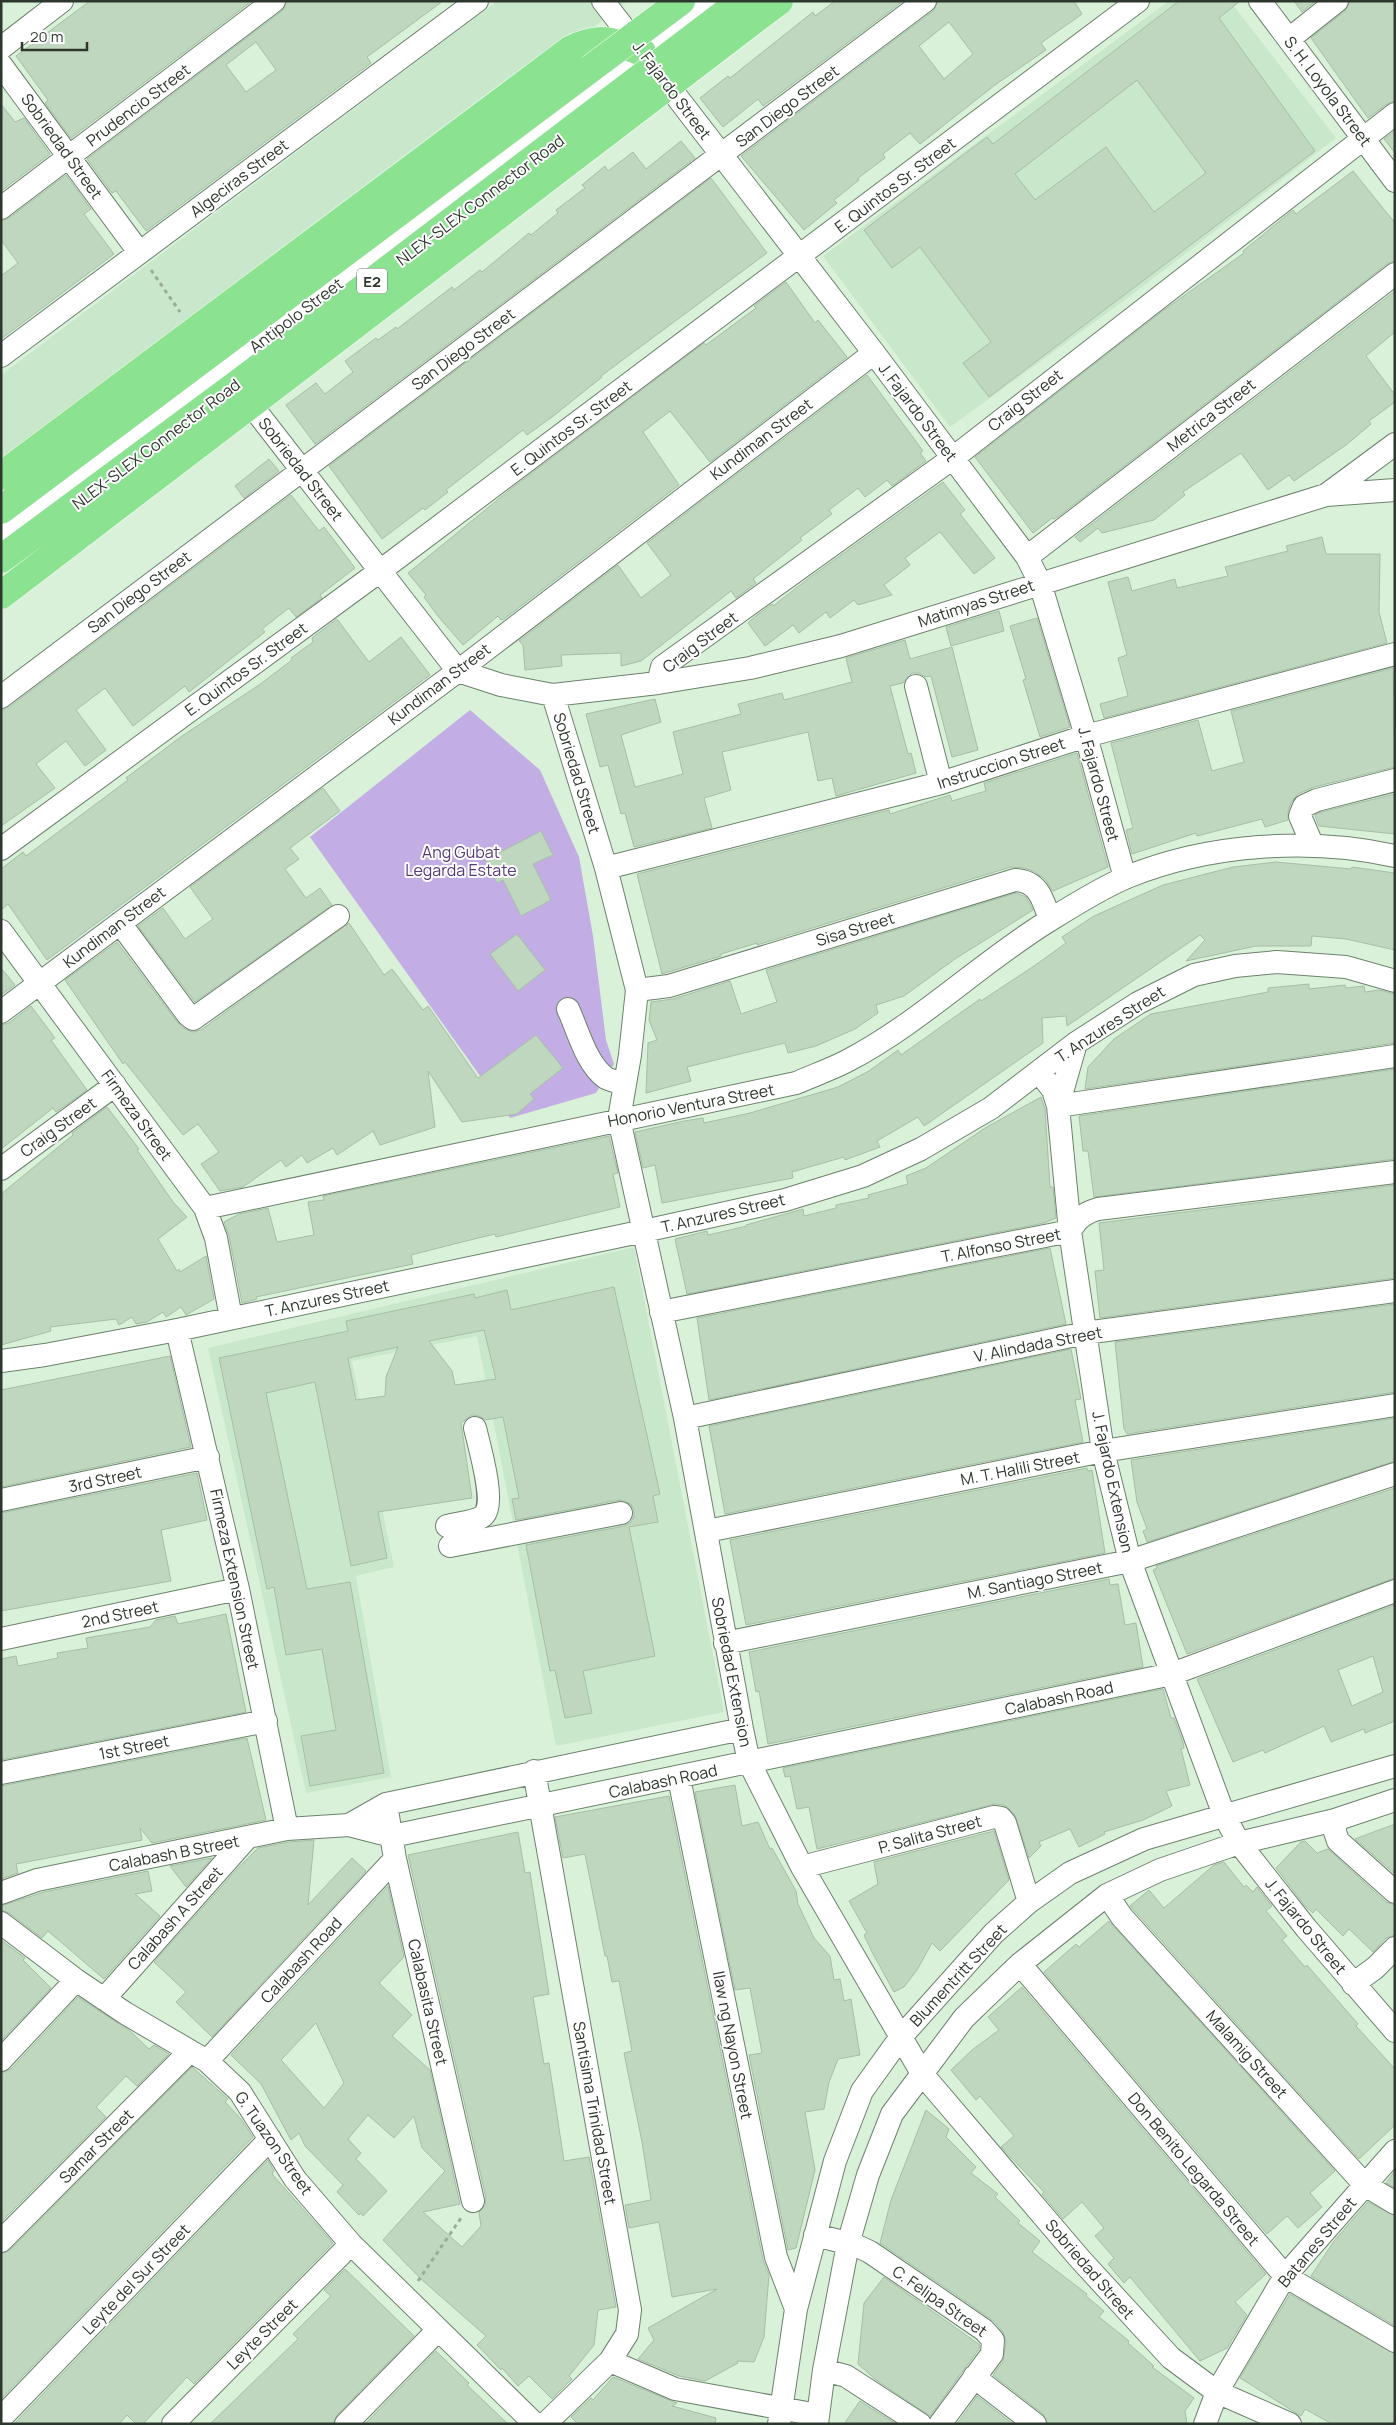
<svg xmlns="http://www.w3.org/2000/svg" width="1396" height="2425" font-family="Manrope,sans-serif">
<rect width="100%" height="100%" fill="#d9f1d9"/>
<path fill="#c9e7ca" d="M497,1H628L1,473V375Z
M1169,1H1230L1336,138L1125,300L950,427L823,256Z
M634,1247L724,1712L556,1746L477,1336L352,1361L394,1567L356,1576L391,1777L306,1793L208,1348Z"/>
<path fill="#c2aee4" d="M470,710L540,770L579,857L593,936L606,1040L614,1064L596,1093L510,1118L310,837Z"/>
<path fill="#bfd7bf" stroke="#a6bea6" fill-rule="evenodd" d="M90,1H252L71,138L45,103L48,100L16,56Z
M287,1H443L367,57L371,63L146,231L116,191L112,193L87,159L282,11ZM256,42L276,70L246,92L226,65Z
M835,1H903L763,106L758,99L723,127L700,98L728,76L730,78L813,12L815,16Z
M938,1H1074L1082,14L1041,43L1046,50L995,85L920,144L910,133L883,154L885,158L858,178L859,180L834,200L837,203L804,230L741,156L933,11ZM949,22L973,54L944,79L919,46Z
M1179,1H1240L1219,18L1315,151L989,397L963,363L991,342L920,247L892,268L864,230L987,137L993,144ZM1137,80L1206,173L1154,212L1106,147L1035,200L1015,174Z
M1294,1H1316L1302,12Z
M1350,1H1395V101L1387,104L1368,118L1311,38L1345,11Z
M1,104L15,122L24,118L50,154L1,191Z
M1395,131V153L1384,139Z
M681,141L695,158L315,444L286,405L316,383L325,394L353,372L345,361L376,338L378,340L396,327L397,329L452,287L454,290L480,270L482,272L529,233L531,235L558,213L556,210L585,188L582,185L605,166L608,171L633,152L646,169Z
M1353,171L1395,223V261L1387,264L1059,516L1054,519L1052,518L1033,533L975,457L1164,310L1244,253L1243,251L1293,210L1296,214Z
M66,175L91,209L84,214L114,254L1,339V276L18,263L1,240V221L9,218Z
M711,178L767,253L601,376L602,377L552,417L527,435L523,430L446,490L448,492L425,510L423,508L382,539L329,466Z
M786,282L815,323L818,320L847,357L710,462L670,411L643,432L679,485L504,619L501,620L498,616L463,645L437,615L424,597L426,595L408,573L517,484L704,343L706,345L756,308L754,306Z
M1395,291V332L1366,356L1395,395V402L1369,421L1371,424L1346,445L1294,481L1289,475L1268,490L1241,453L1183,492L1185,495L1154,520L1102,533L1098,528L1080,542L1075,537Z
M867,375L923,451L920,453L926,461L892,486L887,480L865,497L858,488L829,510L832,514L800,538L802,540L753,579L756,583L736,598L731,591L641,661L621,666V653L561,655L562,666L525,670L523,645L519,641L618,565L641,598L671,575L647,543Z
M269,459L279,471L244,498L235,486Z
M943,482L965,510L960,514L995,558L974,574L940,532L905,558L910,565L884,585L892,595L858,605L854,600L830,618L826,612L799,633L793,625L765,646L748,623L752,619L772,604L773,606L809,578Z
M291,495L319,531L324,527L355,568L320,595L322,598L296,617L289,608L262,629L265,632L189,692L185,686L133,726L105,688L76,710L106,750L85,766L66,741L36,764L55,788L1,826V710L9,707Z
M1322,537L1326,554H1380L1379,612L1387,643L1104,718L1100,704L1128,696L1118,658L1127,655L1108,582L1128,577L1132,591L1175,579L1177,588L1228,576L1225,567L1288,551L1286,546Z
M999,611L1004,631L951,646L946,627Z
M1037,618L1070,727L1040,737L1023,680L1026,679L1010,626Z
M337,619L369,662L401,637L430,675L47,960L8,904L1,910V869L23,852L26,856L128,780L126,778L182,736L259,685L292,660L291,658L313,642L312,638Z
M905,640L910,659L952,647L978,750L952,757L931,676L925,677L919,673H912L903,683L890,686L908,754L911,753L916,773L836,796L832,778L818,781L808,732L722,752L731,790L704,798L712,828L634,847L625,813L621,814L608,765L600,767L586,714L655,699L661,722L621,735L635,787L683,774L673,732L741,714L738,704L782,693L784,700L852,682L846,658Z
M1393,668L1395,767L1314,787L1298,794L1292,801L1288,811V820L1265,827L1262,819L1197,836L1196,833L1132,854L1126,830L1133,828L1111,743L1198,720L1212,771L1244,762L1231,711Z
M1077,753L1108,867L1053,891L1045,879L1035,872L1025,868L1011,867L757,945V943L721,954V956L662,974L637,874L889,810L890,814L950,795L952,801L986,791L984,783Z
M323,788L340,811L290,848L299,859L285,869L306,898L320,888L332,905L195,1002L138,926L163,908L185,939L213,919L190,887Z
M1395,794V834L1319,826L1318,824L1315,815L1321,812Z
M541,831L553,855L533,864L551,900L521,916L503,880L497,883L485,860Z
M1276,862L1351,869L1352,867L1395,873V950L1346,939L1312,936L1311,946H1256L1186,961L1205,940L1200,935L1067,1026L1066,1016L1042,1018L1043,1043L924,1126L918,1117L877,1141L880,1147L845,1160L844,1157L792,1172L793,1178L662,1203L655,1165L643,1168L635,1132L684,1121L703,1118L704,1123L750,1113L838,1087L869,1071L898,1050L901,1055L980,999L981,1001L1034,966L1066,943L1062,937L1094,916L1163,885L1233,867Z
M1016,893L1026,897L1033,910L955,959L904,996L876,1005L878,1013L855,1029L816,1046L788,1053L785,1043L687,1067L691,1081L646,1093L648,1043L657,1040L649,1020L651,1002L673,999L730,981L741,1014L777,1002L766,970Z
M349,923L384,975L392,969L423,1010L428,1006L478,1078L536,1035L563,1068L530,1094L534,1099L517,1114L462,1122L428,1071L435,1127L380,1145L373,1131L337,1155L333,1148L307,1163L302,1155L286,1167L281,1160L243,1187L220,1191L201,1164L219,1152L198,1124L183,1135L125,1062L123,1064L65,980L117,942L178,1023L185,1029L193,1032L201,1030Z
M517,934L545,970L518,991L490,954Z
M1,968L15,985L1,995Z
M1309,984V989L1345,985L1346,988L1364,986L1365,992L1379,990L1395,994V1043L1085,1089L1088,1067L1114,1039L1151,1014L1268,992V988Z
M31,1006L55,1038L51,1040L87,1090L56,1112L53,1108L1,1149V1025L9,1023Z
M1395,1069V1159L1094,1197L1088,1151H1083L1079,1116Z
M1041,1097L1045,1109L1050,1187H1053L1056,1218L1044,1223L687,1294L675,1239L707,1231L708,1235L747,1226L746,1225L803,1209L804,1216L836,1208V1205L869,1198L868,1195L908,1184L906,1176L926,1168L985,1128Z
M107,1107L139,1149L137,1150L173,1202L187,1217L158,1239L177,1271L179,1269L180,1272L206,1256L214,1299L186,1315L181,1307L166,1317L163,1312L147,1322L136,1324L132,1317L119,1325L116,1319L50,1327L51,1331L1,1345V1194L73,1135L72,1133Z
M609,1136L618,1173L613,1174L620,1207L496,1237L495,1234L458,1243L411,1255L413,1264L256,1297L257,1299L242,1303L229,1236L224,1222L239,1214L268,1208L277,1242L314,1235L308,1202L324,1200L323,1196Z
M1395,1185V1278L1100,1318L1095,1271L1104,1270L1099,1223Z
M1050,1248L1066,1324L709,1400L697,1318Z
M614,1287L660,1494L653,1496L658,1522L629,1527L655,1656L583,1671L592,1713L565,1718L555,1670L550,1671L526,1545L624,1526L630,1523L634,1517V1510L631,1504L619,1500L516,1520L512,1499L519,1498L503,1417L485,1420L479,1416L472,1415L461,1423L472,1498L378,1512L387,1558L351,1566L315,1382L266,1393L307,1589L350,1582L384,1773L310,1786L301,1736L336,1730L322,1649L286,1655L274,1587L267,1589L219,1358L348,1331L346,1321L474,1294L475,1298L507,1290L511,1310ZM484,1330L496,1379L455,1385L452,1371L429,1341ZM398,1347L386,1377L385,1396L356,1400L348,1358Z
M1395,1304V1392L1127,1434L1124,1429L1115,1342Z
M1071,1349L1081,1399L1075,1400L1083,1442L725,1514L709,1426Z
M170,1356L191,1447L1,1487V1390Z
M1395,1418V1461L1147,1542L1143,1531L1147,1529L1137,1502L1131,1460Z
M1087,1468L1088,1471L1092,1470L1105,1553L746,1625L730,1540Z
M197,1473L207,1520L161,1530L171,1581L1,1611V1513Z
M1395,1488V1578L1187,1654L1153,1570L1157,1568L1156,1566Z
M1109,1579L1110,1585L1118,1584L1125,1625L1136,1623L1143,1667L768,1744L759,1691L756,1692L749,1652Z
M1395,1605V1721L1365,1733L1364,1729L1331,1742L1324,1726L1265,1753L1263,1750L1233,1762L1197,1679ZM1373,1656L1383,1692L1352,1706L1338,1670Z
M226,1614L246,1712L1,1760V1659L16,1656L18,1666L58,1658L57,1653L88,1648L86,1638L150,1627L156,1620L175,1616L178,1624Z
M1163,1689L1171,1718H1174L1183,1742L1184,1748L1181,1749L1190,1785L1166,1791L1172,1806L1143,1820L1104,1832L1105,1834L1079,1847L1070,1829L1039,1842L1041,1846L1029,1858L1015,1815L1004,1805L995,1804L817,1849L809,1807L797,1809L790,1776L785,1777L783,1768Z
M247,1738L266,1820L152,1843L140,1828L142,1840L16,1864L18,1873L1,1879V1786Z
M735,1785L742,1826L758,1822L770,1849L772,1848L796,1891L798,1904L814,1938L830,1956L834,1980L840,1979L844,2001L851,1999L860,2055L838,2059L829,2082L824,2109L805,2112L815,2170L796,2248L788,2250L749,2055L762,2053L750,1988L735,1990L695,1792Z
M669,1796L763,2260L769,2275L764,2337L754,2362L737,2361L738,2363L705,2381L679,2376L638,2359L654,2340L648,2328L717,2289L672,2297L659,2222L629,2228L625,2205L651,2200L642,2142L624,2053L632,2051L619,1981L612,1982L607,1956H605L585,1854L563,1858L555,1817Z
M1395,1824V1874L1355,1839Z
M994,1831L1009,1880L940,1951L932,1943L917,1970L904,1987L894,1992L872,1952L864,1935L867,1933L849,1901L878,1884L874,1862Z
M518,1832L525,1873L530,1872L549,1994L533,1997L544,2064L549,2063L564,2161L589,2157L616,2307L598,2310L594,2345L569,2376L572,2379L552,2399L529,2376L518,2386L502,2368L501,2370L477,2345L486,2336L422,2280L383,2240L445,2171L422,2148L414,2116L394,2138L368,2115L348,2139L361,2153L356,2159L387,2191L363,2216L361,2213L359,2215L337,2192L343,2185L305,2146L299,2133L291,2140L261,2084L231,2055L388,1886L404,1957L379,1983L412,2015L392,2036L430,2070L460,2204L423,2212L462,2247L481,2226L479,2212L485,2205L486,2198L408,1855ZM316,2023L344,2083L324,2108L281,2060Z
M314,1840L308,1905L352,1858L366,1871L212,2037L176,2002L186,1992L154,1962L238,1868L258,1848L289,1842Z
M1305,1841L1317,1853L1328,1849L1386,1902L1395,1905V1935L1386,1938L1373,1952L1349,1929L1343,1936L1316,1909L1313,1913L1305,1906L1276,1868L1301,1842Z
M212,1858L186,1887L170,1866Z
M1224,1862L1244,1887L1246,1885L1253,1892L1257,1887L1272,1906L1266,1911L1287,1936L1282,1940L1305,1967L1307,1965L1358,2024L1356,2026L1395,2069V2125L1359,2159L1130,1906L1149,1890L1164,1908L1214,1865Z
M148,1871L152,1891L135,1894L160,1916L104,1979L48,1931L42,1938L9,1913L1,1910V1906L44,1892Z
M1109,1921L1335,2171L1310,2193L1322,2207L1298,2228L1287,2216L1267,2234L1044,1972L1076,1944L1079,1947Z
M1,1940L25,1958L23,1960L51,1988L1,2041Z
M1022,1987L1266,2274L1235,2302L1247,2315L1227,2348L1200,2361L1130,2277L1124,2283L1108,2264L1114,2258L1095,2236L1104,2228L1082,2202L1063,2219L1042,2194L1044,2192L1001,2147L1014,2136L980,2096L976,2100L951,2070L972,2050L999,2030L988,2017Z
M78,1997L129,2030L149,2049L154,2045L169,2054L137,2086L126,2076L96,2107L106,2117L1,2222V2073L11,2069Z
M192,2067L228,2099L225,2102L241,2119L253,2137L1,2399V2254L10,2250Z
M926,2110L949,2129L946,2137L976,2167L971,2173L998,2194L995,2197L1020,2221L1018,2223L1040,2241L1032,2252L1087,2294L1086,2296L1104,2311L1099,2317L1129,2341L1128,2343L1154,2366L1152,2367L1194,2398L1185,2411L1187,2424H1048L1043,2414L993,2375L1003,2361L1006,2341L1003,2332L994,2321L880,2243L891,2200Z
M268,2160L274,2171L272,2174L333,2243L194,2384L187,2377L143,2424H136L127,2415L119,2424H14Z
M1395,2171V2188L1386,2183Z
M1368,2202L1395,2216V2326L1311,2276L1334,2241Z
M345,2269L414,2336L337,2415L333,2424H210L298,2339L293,2334L331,2296L324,2290Z
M884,2277L980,2345L979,2349L930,2416L876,2380L858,2364L864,2303Z
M1290,2294L1395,2354V2424H1332L1305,2409L1301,2416L1240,2378Z
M436,2351L469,2383L467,2385L508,2424H365Z
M613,2377L677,2403L672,2406L716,2418L715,2424H578L571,2417L591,2398L593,2400Z
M977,2396L1013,2424H957Z
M860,2401L896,2424H844Z"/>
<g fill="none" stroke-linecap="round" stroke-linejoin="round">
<defs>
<path id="minor" d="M603,1L874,353L1027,557L1040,583L1086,736L1125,878
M1260,1L1395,181
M1289,39L1337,1
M1,48L62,1
M1,65L139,252
M1,208L274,1
M1,356L477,1
M224,370L458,671L501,685L553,695L606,868L637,990L630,1055L619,1119L685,1418L742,1729L749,1762L802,1867L923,2075L1080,2259L1171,2358L1217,2392L1290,2424
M1326,495L1395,444
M1,538L709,1
M1027,557L1395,274
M658,683L662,667L953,458L1395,114
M916,686L941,783
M553,695L658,683L750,668L841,646L1326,495L1395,490
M1,697L925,1
M1312,844L1300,816L1304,806L1317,800L1395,780
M1,849L380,571L1138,1
M606,868L941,783L1086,736L1395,654
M120,923L188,1015L193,1019L338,916
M1,931L205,1208L216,1238L231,1318
M637,990L669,986L1015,880C1039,881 1043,900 1050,920
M568,1009C578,1030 586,1064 606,1078C612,1081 619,1082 625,1084
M1,1012L458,671L874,353
M1076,1043L1058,1106L1395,1056
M1039,1072L1053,1090L1058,1106L1070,1231L1103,1451L1130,1561L1224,1815L1239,1843L1306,1928L1395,2031
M1,1169L115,1085
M205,1208L796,1083C812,1076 829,1070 845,1062C919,1024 980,963 1050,920C1074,905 1101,888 1127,877C1208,844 1309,837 1395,856
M661,1312L1070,1231C1077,1219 1084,1213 1098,1209L1395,1172
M177,1330L238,1589L287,1829
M1,1361L45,1355L177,1330L644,1231L785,1200L863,1176L921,1149L991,1108L1076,1043L1138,1003L1194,975L1235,966L1277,962L1346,967L1395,981
M685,1418L1085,1333L1395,1291
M1,1500L208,1457
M447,1526C457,1523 477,1522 484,1515C496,1503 479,1445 475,1428
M707,1531L1103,1451L1395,1405
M450,1546L621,1513
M1,1639L238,1589
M725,1643L1130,1561L1395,1474
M534,1771L630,2310L627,2334L610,2361L545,2424
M1,1773L266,1721
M679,1778L776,2257L796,2309
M386,1804L395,1859L473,2201
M1335,1820V1832L1338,1841L1395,1892
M349,1825L386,1804L742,1729
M802,1867L994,1817L1001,1818L1005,1823L1029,1902
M1,1893L37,1880L287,1829L349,1825L392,1836L1172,1674L1395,1591
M1107,1895L1122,1917L1365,2185L1395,2203
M1,1923L76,1980L125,2013L207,2061L240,2092L295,2179L351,2244L535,2424
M1020,1964L1285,2276L1395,2341
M1353,1984L1375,1968L1395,1948
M104,1999L246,1839
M1,2060L76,1980
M207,2061L395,1859
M815,2235L855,2245L870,2252L984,2330L993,2340L992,2354L940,2424
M1,2241L190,2051
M610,2361L675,2389L818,2415
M824,2370L846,2376L920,2424
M974,2377L1035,2424
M1,2418L270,2139
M173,2424L351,2244
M346,2424L437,2331
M779,2424L796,2309L835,2161L862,2091L900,2038L994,1933L1029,1902L1070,1873L1144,1839L1395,1766
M817,2424L824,2370L848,2244L868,2175L892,2114L964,2018L1020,1964L1107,1895L1160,1870L1239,1843L1335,1820L1395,1800
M1205,2424L1217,2392L1285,2276L1395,2151"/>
<path id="highway" d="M570,50C598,35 614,41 642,52"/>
</defs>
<use href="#minor" stroke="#6c826c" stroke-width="24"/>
<use href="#highway" stroke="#fff" stroke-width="29"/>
<path stroke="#99ac99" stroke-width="3" stroke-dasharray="4 4" stroke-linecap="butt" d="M151,270L180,312
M418,2281L461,2218"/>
<use href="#minor" stroke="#fff" stroke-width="22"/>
<use href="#highway" stroke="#8be290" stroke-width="28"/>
<defs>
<path id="highway-bridge" d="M1,476L570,50
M1,510L681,1
M1,559L244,379L741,1
M1,595L779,1"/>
</defs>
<use href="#highway-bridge" stroke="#fff" stroke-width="29" stroke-linecap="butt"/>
<use href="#highway-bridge" stroke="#8be290" stroke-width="28"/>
</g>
<g text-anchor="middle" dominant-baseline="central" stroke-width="4" stroke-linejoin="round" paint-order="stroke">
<rect fill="#fff" stroke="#6c736c" stroke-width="1" x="357" y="268.5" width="30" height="25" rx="4"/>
<g font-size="15" font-weight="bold" fill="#2d372d">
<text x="372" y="281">E2</text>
</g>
<g font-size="16" fill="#2d372d" stroke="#fff">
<text transform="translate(672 90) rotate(53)">J. Fajardo Street</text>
<text transform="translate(1328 91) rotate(53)">S. H. Loyola Street</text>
<text transform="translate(138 105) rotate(-37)">Prudencio Street</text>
<text transform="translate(787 106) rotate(-37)">San Diego Street</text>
<text transform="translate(62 146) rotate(54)">Sobriedad Street</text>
<text transform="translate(239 178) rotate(-37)">Algeciras Street</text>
<text transform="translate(895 185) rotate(-37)">E. Quintos Sr. Street</text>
<text transform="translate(480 200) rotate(-37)">NLEX-SLEX Connector Road</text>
<text transform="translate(296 315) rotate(-37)">Antipolo Street</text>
<text transform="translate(463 349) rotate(-37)">San Diego Street</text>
<text transform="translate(1025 400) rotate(-38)">Craig Street</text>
<text transform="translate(918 412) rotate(53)">J. Fajardo Street</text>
<text transform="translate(1211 415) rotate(-38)">Metrica Street</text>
<text transform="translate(571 428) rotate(-37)">E. Quintos Sr. Street</text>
<text transform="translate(761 439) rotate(-37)">Kundiman Street</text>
<text transform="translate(156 444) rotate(-37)">NLEX-SLEX Connector Road</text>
<text transform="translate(301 469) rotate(52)">Sobriedad Street</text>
<text transform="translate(139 592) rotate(-37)">San Diego Street</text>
<text transform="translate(976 603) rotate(-18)">Matimyas Street</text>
<text transform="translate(700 642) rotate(-37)">Craig Street</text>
<text transform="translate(246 669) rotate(-36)">E. Quintos Sr. Street</text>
<text transform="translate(439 684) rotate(-37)">Kundiman Street</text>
<text transform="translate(1001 763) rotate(-18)">Instruccion Street</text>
<text transform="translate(577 773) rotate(73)">Sobriedad Street</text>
<text transform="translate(1099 784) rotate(75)">J. Fajardo Street</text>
<text transform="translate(114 927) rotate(-37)">Kundiman Street</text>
<text transform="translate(855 929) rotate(-17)">Sisa Street</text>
<text transform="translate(1110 1024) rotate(-33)">T. Anzures Street</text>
<text transform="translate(691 1105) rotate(-11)">Honorio Ventura Street</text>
<text transform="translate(137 1115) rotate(54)">Firmeza Street</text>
<text transform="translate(58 1127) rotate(-36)">Craig Street</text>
<text transform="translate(723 1213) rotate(-13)">T. Anzures Street</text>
<text transform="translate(1001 1245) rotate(-11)">T. Alfonso Street</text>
<text transform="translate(327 1298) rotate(-12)">T. Anzures Street</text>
<text transform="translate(1038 1344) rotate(-11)">V. Alindada Street</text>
<text transform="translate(1020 1468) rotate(-11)">M. T. Halili Street</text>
<text transform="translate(105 1479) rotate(-12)">3rd Street</text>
<text transform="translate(1113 1482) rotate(78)">J. Fajardo Extension</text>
<text transform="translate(235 1579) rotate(78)">Firmeza Extension Street</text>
<text transform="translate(1035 1580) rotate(-11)">M. Santiago Street</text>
<text transform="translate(120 1614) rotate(-12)">2nd Street</text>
<text transform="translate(732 1672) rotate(79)">Sobriedad Extension</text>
<text transform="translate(1059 1698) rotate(-12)">Calabash Road</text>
<text transform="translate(134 1747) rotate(-11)">1st Street</text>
<text transform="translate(663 1781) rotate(-12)">Calabash Road</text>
<text transform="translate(930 1834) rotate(-15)">P. Salita Street</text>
<text transform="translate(174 1853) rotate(-11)">Calabash B Street</text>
<text transform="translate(175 1918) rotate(-48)">Calabash A Street</text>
<text transform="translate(1306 1926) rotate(51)">J. Fajardo Street</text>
<text transform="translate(301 1960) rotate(-47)">Calabash Road</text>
<text transform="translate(958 1975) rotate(-47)">Blumentritt Street</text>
<text transform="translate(428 2002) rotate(77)">Calabasita Street</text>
<text transform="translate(733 2045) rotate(79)">Ilaw ng Nayon Street</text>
<text transform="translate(1247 2054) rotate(48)">Malamig Street</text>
<text transform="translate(595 2113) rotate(80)">Santisima Trinidad Street</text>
<text transform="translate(274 2143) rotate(55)">G. Tuazon Street</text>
<text transform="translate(96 2146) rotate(-45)">Samar Street</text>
<text transform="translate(1194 2169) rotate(50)">Don Benito Legarda Street</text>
<text transform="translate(1317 2242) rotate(-50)">Batanes Street</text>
<text transform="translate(1090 2269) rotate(49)">Sobriedad Street</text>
<text transform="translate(136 2279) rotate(-46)">Leyte del Sur Street</text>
<text transform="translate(940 2301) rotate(35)">C. Felipa Street</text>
<text transform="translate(262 2334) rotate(-45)">Leyte Street</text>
</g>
<g font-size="16" fill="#55397a" stroke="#fff">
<text x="461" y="852">Ang Gubat<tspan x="461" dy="18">Legarda Estate</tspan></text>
</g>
</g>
<rect width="1396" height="2425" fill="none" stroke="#2d372d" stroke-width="5"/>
<path d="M22 42v8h65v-8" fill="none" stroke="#2d372d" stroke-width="2.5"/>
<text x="30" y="42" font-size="15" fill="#2d372d" stroke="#ffffff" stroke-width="4" paint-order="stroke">20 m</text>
</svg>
